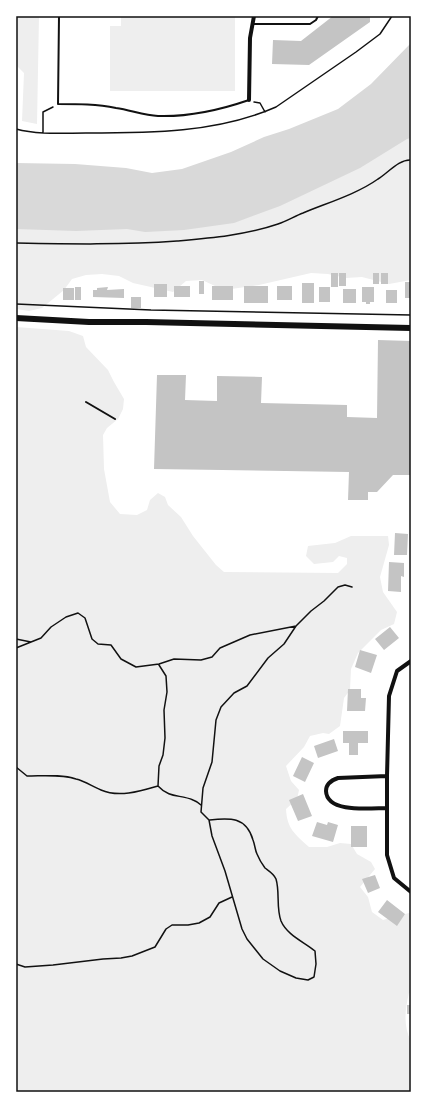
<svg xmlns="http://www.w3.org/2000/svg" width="427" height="1108" font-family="'DejaVu Sans',sans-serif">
<rect width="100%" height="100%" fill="#fff"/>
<path fill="#eee" d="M16,16H39L37,124L22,121L24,73L16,65Z
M121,16H235V91H110V26H121Z
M411,93V280L389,284L362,277L346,278L328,274L311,273L259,285L231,289L215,286L202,280L186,281L173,292L133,283L119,276L102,274L86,275L72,279L64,290L42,308L29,311L16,309V197L133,200Z
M16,327L69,331L83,336L86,347L108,370L114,382L124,399L123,409L118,419L107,428L103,435L104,469L110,502L120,514L137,515L147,510L150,500L158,493L165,497L168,505L181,517L193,536L216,565L224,572L338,573L347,564V558L339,556L333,562L314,564L306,556L308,546L335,543L351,536H388L389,545L380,577L383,592L397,612L394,624L381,630L358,653L351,669L350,690L344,698L340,726L329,734L323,733L310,736L304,747L286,766L291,781L299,790L297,799L286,809C287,829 295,834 309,847H327L340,843L351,844L357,854L371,862L375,869L360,887L368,897L372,912L383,920L409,913H411V993H409C405,1009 403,1026 411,1041V1090L404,1092H16Z"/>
<path fill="#d9d9d9" d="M411,43V138L407,139L360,168L280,206L234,223L184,230L145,232L127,229L76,231L16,229V163L75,164L126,168L152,173L182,169L231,152L264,137L289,129L338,109L371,84Z"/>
<path fill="#c4c4c4" d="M333,16H370V22L309,65L272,64L273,40L301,41Z
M331,273H338V287H331Z
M339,273H346V286H339Z
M373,273H379V284H373Z
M381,273H388V284H381Z
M199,281H204V294H199Z
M405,282H411V298H405Z
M302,283H314V303H302Z
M154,284H167V297H154Z
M174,286H190V297H174Z
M212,286H233V300H212Z
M244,286H268V303H244Z
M277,286H292V300H277Z
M75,287H81V300H75Z
M108,287L107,290L124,289V298L93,297V290H97V288Z
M319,287H330V302H319Z
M362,287H374V302H370V304H366V302H362Z
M63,288H74V300H63Z
M343,289H356V303H343Z
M386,290H397V303H386Z
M131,297H141V308H131Z
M378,340L411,341V475H393L377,492H368V500H348L349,472L154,469L157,375H186L185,400L217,401V376L262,377L261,403L347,405V417L377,418Z
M395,533L408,534L407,555H394Z
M389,562L404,563V577L401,576V592L388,591Z
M390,627L399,638L384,650L375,639Z
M360,650L377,655L371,673L355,667Z
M348,689H361V698H366L365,711H347Z
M343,731H368V743H358V755H349V743H343Z
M334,739L338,751L318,758L314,746Z
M302,757L314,763L305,782L293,776Z
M303,794L312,816L298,821L289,800Z
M317,822L327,825L328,822L338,825L333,842L312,836Z
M351,826H367V847H351Z
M375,875L380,888L368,893L362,879Z
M387,900L405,914L397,926L378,912Z
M407,1005H411V1014H407Z"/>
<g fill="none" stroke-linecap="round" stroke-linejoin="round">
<path stroke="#111" stroke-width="1.5" d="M254,102L260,103L265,112
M16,129C38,135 63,133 86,133C150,133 217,133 276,107L356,52L380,34L392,16
M43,132V112L53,107
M16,243C70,244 123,245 177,241C211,238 246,235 278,224C287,221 295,216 303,213C327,203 357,194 378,179C388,173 399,159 411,160
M16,304L151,310L411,315
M16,639L31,642
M16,648L41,638L51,627L66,617L78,613L85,618L92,639L98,644L111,645L121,659L136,667L159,664L174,659L201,660L212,657L220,648L250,635L296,626
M16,767L27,776C43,776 61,774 76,779C85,781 93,787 101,790C119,798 141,791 158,786C170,799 180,794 193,800C196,801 199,803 201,805
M158,786L159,766L163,755L165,738L164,710L167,692L166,676L159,665
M209,820C229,818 246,816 253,840C255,845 255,850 257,854C259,859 262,864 265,868C269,871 274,874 276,879C280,892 276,907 281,921C287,935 304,942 315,951L316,964L314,977L308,980L296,978L280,971L263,959L247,939L242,929L225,871L212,836L209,820L201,812L203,788L212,762L216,720L221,707L234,693L247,686L268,658L284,644L296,626L311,611L324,601L338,587L345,585L352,587
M16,964L25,967L53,965L103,959L121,958L132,956L155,947L166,929L172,925H188L199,923L210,917L219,903L232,897"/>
<path stroke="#111" stroke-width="2" d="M59,16L58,104C78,104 97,104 116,108C130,110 144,115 158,116C189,117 220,110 249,100
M253,24H310L316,20L318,16
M86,402L115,419"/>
<path stroke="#111" stroke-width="4" d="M249,100L250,38L254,16
M411,661L397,671L389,696L387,776V855L394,878L411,892
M387,776L338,778C332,780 326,784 326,791C327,814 372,808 387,808"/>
<path stroke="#111" stroke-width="6" d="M16,318L89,322H146L411,328"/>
</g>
<rect width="427" height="1108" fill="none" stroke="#ffffff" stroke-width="34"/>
<rect x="17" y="17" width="393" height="1074" fill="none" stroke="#111" stroke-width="1.5"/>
</svg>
